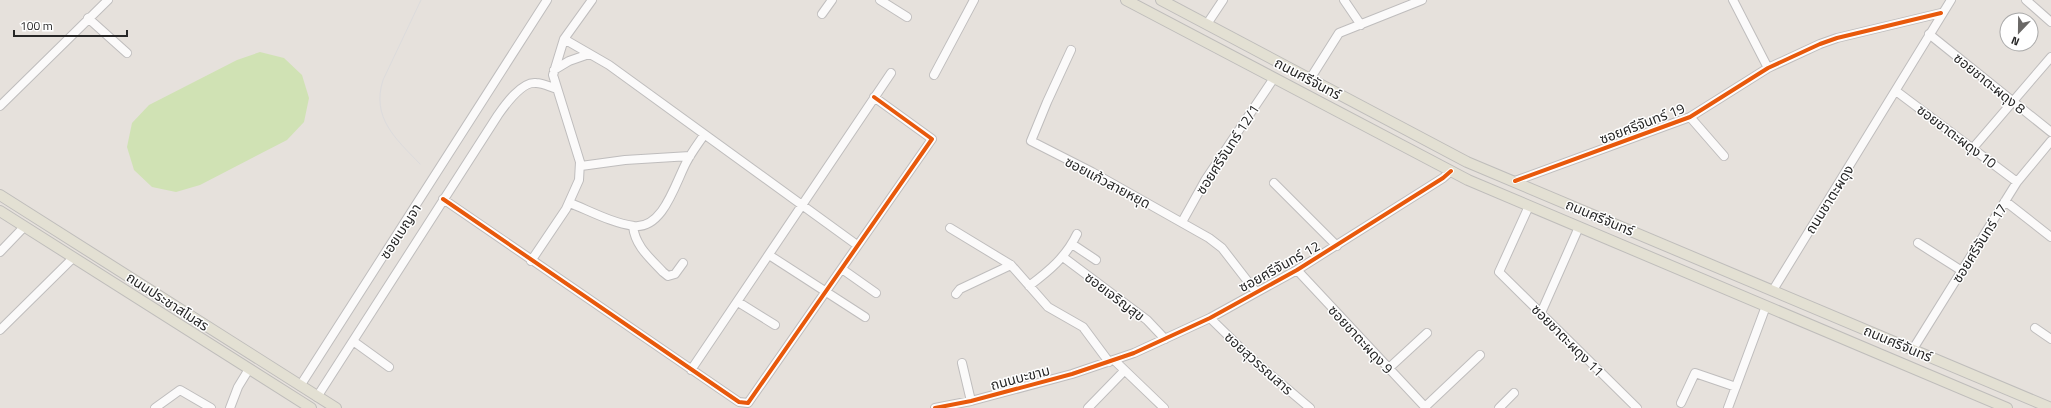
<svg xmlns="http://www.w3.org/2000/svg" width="2051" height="408" font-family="'Titillium Web','Noto Sans Thai',sans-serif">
<rect width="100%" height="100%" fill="#e6e1dc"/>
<path fill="#d0e2b4" d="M260,52L284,58L302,75L309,98L304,122L287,140L200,185L176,192L152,187L134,170L127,147L132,123L149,105L237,60Z"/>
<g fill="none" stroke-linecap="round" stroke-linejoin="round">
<defs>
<path id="minor" d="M880,0L907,17
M1344,0L1361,25
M1733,0L1768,68
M2026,0L2051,22
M822,14L832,0
M88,18L127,53
M1207,24L1223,0
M1929,34L2051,132
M564,39L609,65L857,245
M1071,50L1047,102L1031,141L1092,172L1209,238L1222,248L1256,292
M554,70L569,61L589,54
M934,75L974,0
M1310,79L1339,33L1422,0
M1896,91L2017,182
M0,106L108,0
M1690,117L1724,156
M1973,148L2051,57
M581,166L625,160L690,156
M1515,181L1690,117L1768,68L1820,44L1837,38L1941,13
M1274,183L1337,246
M443,199L739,402L748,403L932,139L874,97
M2005,201L2051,237
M570,203C590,211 612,223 634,226C663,229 675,184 686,163C691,153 698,144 704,135
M1529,206L1499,272L1637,408
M1182,222L1206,179L1274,78
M633,226C635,246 650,258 663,272L668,276L675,274L683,263
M950,228L1011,265L1048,307L1083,327L1109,362
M1918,243L1962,271
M1072,244L1096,260
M0,252L24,227
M769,255L865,317
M1063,257L1147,320L1165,339
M531,261L566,209L579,180L580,162L553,75L564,39L592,0
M842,269L876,293
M1297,270L1426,408
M1029,286C1049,271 1066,257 1077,234
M1773,290L1951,0
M956,294L960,289L1011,265
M738,302L775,325
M1541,313L1579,227
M1210,318L1253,360L1310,408
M2035,328L2051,339
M0,330L73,258
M353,341L389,367
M1913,349L2017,182L2051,141
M1114,360L1164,408
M962,363L971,401
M1389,368L1427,333
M691,370L891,73
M300,386L547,0
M317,397L498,115C505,105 522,81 536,83C543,83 550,87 557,89
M1681,403L1695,373L1736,387
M1425,407L1480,355
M155,408L180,390L211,408
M230,408L238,387L249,369
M935,408L971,401L1072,374L1134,353L1210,318L1297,270L1443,178L1451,171
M1088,408L1124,371
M1499,408L1514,393
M1728,408L1766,306"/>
<path id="major" d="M1126,0L1468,180L2007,408
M1161,0L1467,162L2051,408
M0,195L336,408
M0,211L311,408"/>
</defs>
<use href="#minor" stroke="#bfbdbd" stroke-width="10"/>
<use href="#major" stroke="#bfbdbb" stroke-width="12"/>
<use href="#minor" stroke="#fbfafa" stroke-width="8"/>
<use href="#major" stroke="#e3e0d3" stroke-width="10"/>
<path stroke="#dcdbdc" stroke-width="1" d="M420,164C396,139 371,118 383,80L421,0"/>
<defs>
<path id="cycleway" d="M1515,181L1690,117L1768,68L1820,44L1837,38L1941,13
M443,199L739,402L748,403L932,139L874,97
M935,408L971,401L1072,374L1134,353L1210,318L1297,270L1443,178L1451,171"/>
</defs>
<use href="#cycleway" stroke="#fff" stroke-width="6"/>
<use href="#cycleway" stroke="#e8590c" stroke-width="4"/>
</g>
<g text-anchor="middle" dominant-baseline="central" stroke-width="3" stroke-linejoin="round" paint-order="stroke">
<g font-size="14" fill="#272727" stroke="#fff">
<text transform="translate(1308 78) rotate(28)">ถนนศรีจันทร์</text>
<text transform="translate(1990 83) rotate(39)">ซอยชาตะผดุง 8</text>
<text transform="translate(1642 123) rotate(-21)">ซอยศรีจันทร์ 19</text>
<text transform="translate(1957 136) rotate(37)">ซอยชาตะผดุง 10</text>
<text transform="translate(1227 149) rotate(-57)">ซอยศรีจันทร์ 12/1</text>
<text transform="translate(1108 182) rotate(28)">ซอยแก้วสายหยุด</text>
<text transform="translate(1829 199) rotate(-58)">ถนนชาตะผดุง</text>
<text transform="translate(1600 217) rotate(23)">ถนนศรีจันทร์</text>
<text transform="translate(400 231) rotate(-57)">ซอยเบญจา</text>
<text transform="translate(1979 243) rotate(-58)">ซอยศรีจันทร์ 17</text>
<text transform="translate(1279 266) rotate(-29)">ซอยศรีจันทร์ 12</text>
<text transform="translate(1115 296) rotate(37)">ซอยเจริญสุข</text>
<text transform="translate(168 301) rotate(33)">ถนนประชาสโมสร</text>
<text transform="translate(1361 339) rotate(47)">ซอยชาตะผดุง 9</text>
<text transform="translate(1568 340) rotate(45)">ซอยชาตะผดุง 11</text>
<text transform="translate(1898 343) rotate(23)">ถนนศรีจันทร์</text>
<text transform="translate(1259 363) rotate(42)">ซอยสุวรรณสาร</text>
<text transform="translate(1020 377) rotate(-15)">ถนนบะขาม</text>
</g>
</g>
<g transform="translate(2019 32) rotate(202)"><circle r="19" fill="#ffffff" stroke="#a9a9a9"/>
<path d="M0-3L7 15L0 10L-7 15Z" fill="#6a6866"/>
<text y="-6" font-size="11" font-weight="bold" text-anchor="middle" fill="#272727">N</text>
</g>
<path d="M14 30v6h113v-6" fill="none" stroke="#272727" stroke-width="2"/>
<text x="20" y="30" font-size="12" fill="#272727" stroke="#ffffff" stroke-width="3" paint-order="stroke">100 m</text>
</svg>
